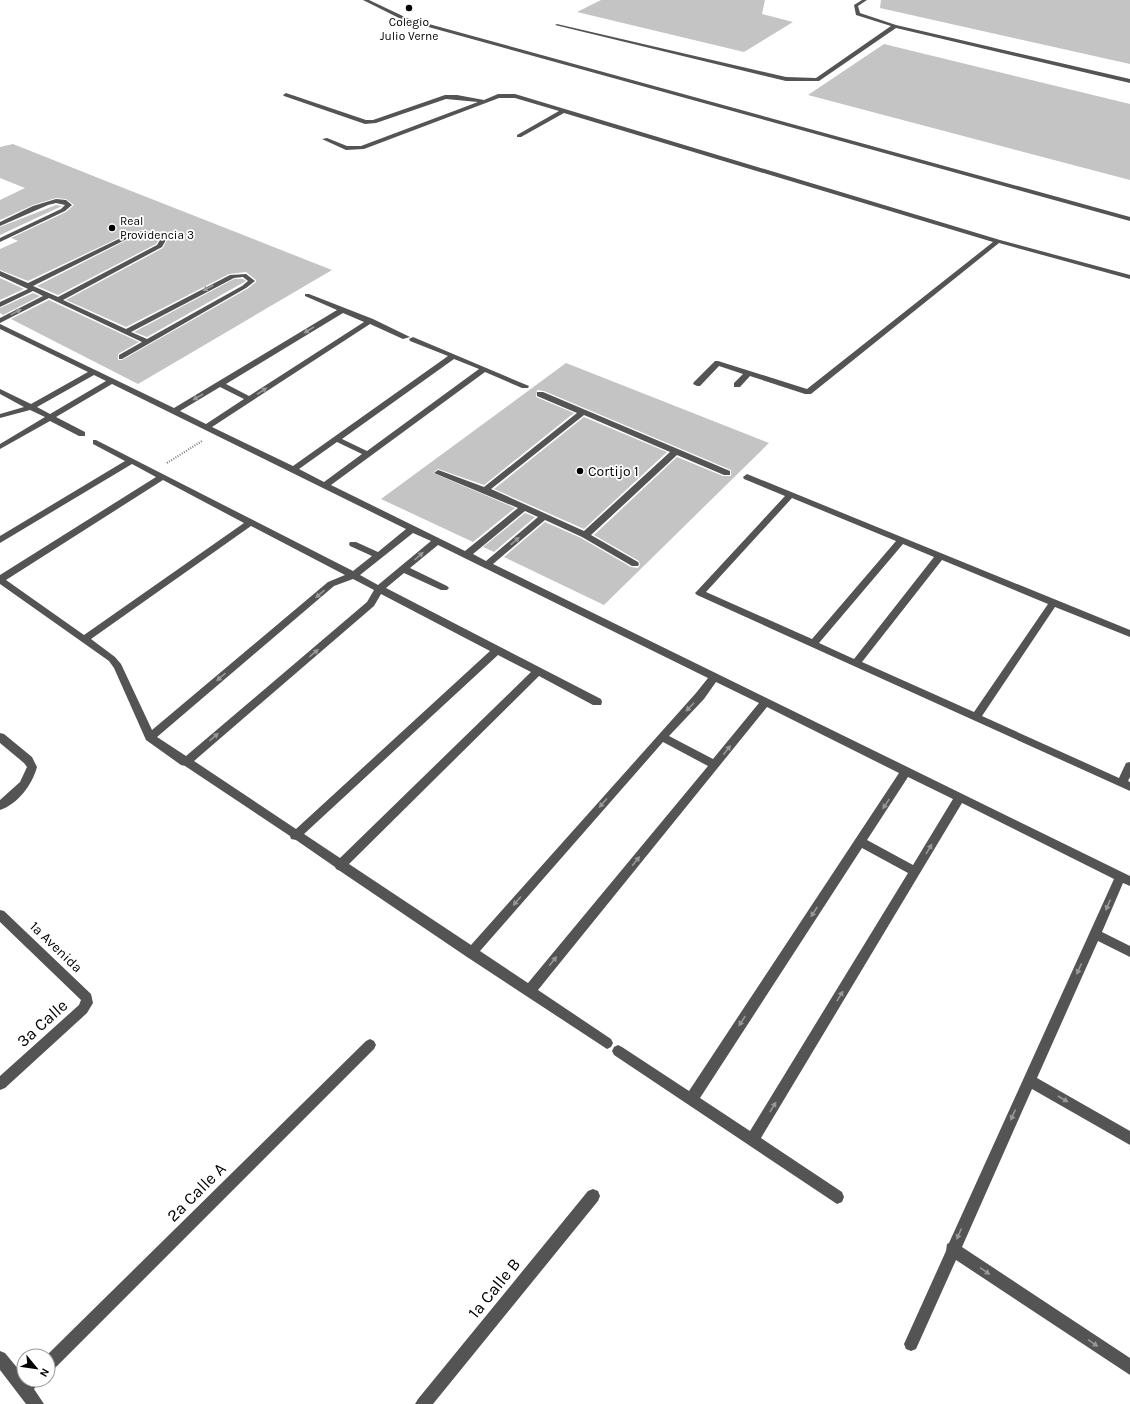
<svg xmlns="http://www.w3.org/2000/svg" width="1130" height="1404" font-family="Karla,sans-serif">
<rect width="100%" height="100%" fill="#fff"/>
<path fill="#c4c4c4" d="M601,0H765L762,14L793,22L744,52L577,12Z
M881,0H1130V64L880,8Z
M884,44L1130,104V180L808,95Z
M13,144L116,185L332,270L138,384L11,319L49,300L139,342L118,354V360H122L247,289L256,282V280L246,272L229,274L126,327L66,300L163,248L167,240L158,232L142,230L127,234L28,281L0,270V249L18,241L11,238L66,212L74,205L66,199L56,198L33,205L0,220V200L25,188L0,178V147Z
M56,205L62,206L0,235V227Z
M142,237H152L158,241L156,244L58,295L37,286L131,238Z
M0,278L24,289L0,300Z
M234,279H243L246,281L147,337L134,332Z
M33,293L40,296L3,315L0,313V308Z
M566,363L769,443L604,605L504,557L545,522L581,538L631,567L638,568L640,565L639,561L594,535L677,457L723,476H731V470L544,391L537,390L536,397L574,413L484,485L438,469L433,473L515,508L473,542L381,499Z
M584,417L667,452L584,529L494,489Z
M525,513L535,517L494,552L483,547Z"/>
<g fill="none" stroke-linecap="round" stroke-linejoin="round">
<path stroke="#767676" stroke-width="2" stroke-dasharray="1 1.5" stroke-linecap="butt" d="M167,463L202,441"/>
<path fill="#545454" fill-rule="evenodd" d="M363,0H369L407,18L1130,217V221L403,20Z
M862,0H867L858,6L860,13L896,25L1130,79V83L896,28L819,81H786L555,25L557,24L786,77L816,78L891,26L856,15L854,5Z
M286,93L366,120H373L445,95H457L484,100L498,94H515L1000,240L1130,275V279L999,243L811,394H805L750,376L740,387H734V383L743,374L719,366L700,386H697L693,384L694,382L715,361H718L807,389L993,242L564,113L521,137H517V135L559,111L515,98H499L364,149L346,150L322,139L327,138L347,146H361L478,102L446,99L376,123L365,124L284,96L283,95Z
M56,199L66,200L72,205L65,211L0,242V238L61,209L65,205L56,203L48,205L0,226V222L33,206Z
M142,231L157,233L165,239L166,240L162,247L63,300L126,329L230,275L246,274L255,281L246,288L122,359H119V355L142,342L49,298L0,323V318L43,296L33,291L0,307V302L28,289L0,276V271L28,283L127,235ZM142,235L152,236L160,240L157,245L58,297L33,286L131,237ZM243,277L248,281L242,286L147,339L131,332L234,278Z
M305,294H309L373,319L410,337L403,339L370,324L212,427L293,466L448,356L410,341L409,339L413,337L529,386L528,388H522L485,372L331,485L465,551L518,508L434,473L438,470L441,471L484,487L577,413L537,396V392H543L730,471V475H724L677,455L591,535L638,562L639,564L638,566H632L582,537L545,520L493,564L1130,876V886L1123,883L1102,932L1130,946V957L1098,941L1037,1078L1130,1131V1145L1032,1089L962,1247L1130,1358V1375L956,1260L916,1349L911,1351L906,1349L904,1344L946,1251L947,1244L949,1243L1114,879L962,803L761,1138L842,1192L844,1197L842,1202L837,1204L614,1055L612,1051L614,1047L618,1045L622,1047L689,1091L899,773L767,707L538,990L611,1039L613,1043L611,1047L607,1049L467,957L340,871L336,869L335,867L296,840L291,839L290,836L185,766L181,765L146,740L114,668L109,661L0,584V575L156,477L132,464L0,543V536L125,461L93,444V440H96L353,571L372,556L350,546L349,544L350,542H356L378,552L406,529L112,384L56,417L85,432V436H79L50,421L0,449V444L45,417L30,410L0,418V414L24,407L0,394V389L31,404L88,372L0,329V324L174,408L337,310L305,296ZM343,313L364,322L249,396L226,384ZM454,359L479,369L367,451L342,439ZM94,375L106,381L50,414L37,407ZM220,387L244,399L206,424L180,411ZM584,415L670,452L584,531L491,489ZM337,442L362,454L324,482L299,469ZM163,480L244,523L84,635L6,580ZM525,511L538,517L486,561L473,554ZM251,526L345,575L328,582L152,730L121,664L115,657L91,639ZM413,533L431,541L378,585L360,575ZM438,545L708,678L696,693L471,945L349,864L539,676L593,705H601L602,702L601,699L386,588L404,573L441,590H447L449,588L447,586L410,568ZM353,579L374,590L367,602L186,756L157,737L334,586ZM381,594L490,651L296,829L194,761L374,606ZM498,655L531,672L340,858L304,834ZM716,682L759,703L713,759L669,736L704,699ZM663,742L708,766L528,983L480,951ZM908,777L953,799L913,865L867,840ZM862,848L908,873L750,1131L700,1098Z
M747,474L1130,630V637L1055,607L982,716L1119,778L1126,763L1130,762V777L1128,781L1130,782V791L697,595L695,593L697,591L785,496L744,479L743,477ZM792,498L896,541L812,639L706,592ZM903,544L934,557L854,659L819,643ZM942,560L1048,604L974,712L862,662Z
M0,733L4,734L32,757L37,767C32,785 18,804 0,810V800L20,782L27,767L24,763L0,743Z
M0,910L4,911L91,994L93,1003L87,1013L5,1088L0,1090V1076L79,1005L81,1000L0,922Z
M370,1039L374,1041L376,1045L374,1049L53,1370L48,1373V1356H46L366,1041Z
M593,1189L598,1191L600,1196L598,1201L433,1404H415L418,1399L588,1191Z
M0,1351L5,1353L24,1376V1380H41L34,1389L44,1404H26L0,1370Z"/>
</g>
<defs><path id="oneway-solid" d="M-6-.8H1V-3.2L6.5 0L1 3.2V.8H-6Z"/></defs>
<g fill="#989898">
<use href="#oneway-solid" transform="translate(208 288) rotate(152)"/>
<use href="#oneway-solid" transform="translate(16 312) rotate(-28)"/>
<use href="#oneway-solid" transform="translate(309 330) rotate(149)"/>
<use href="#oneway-solid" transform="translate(262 391) rotate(-33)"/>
<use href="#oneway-solid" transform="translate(198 397) rotate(150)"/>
<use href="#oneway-solid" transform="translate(515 541) rotate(-41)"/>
<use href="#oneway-solid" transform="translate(419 556) rotate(-42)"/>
<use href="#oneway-solid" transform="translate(320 594) rotate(140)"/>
<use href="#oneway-solid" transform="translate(314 653) rotate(-40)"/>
<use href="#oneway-solid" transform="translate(221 677) rotate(140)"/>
<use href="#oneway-solid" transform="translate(690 707) rotate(134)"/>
<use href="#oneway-solid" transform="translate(214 737) rotate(-40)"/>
<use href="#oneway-solid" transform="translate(727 750) rotate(-52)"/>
<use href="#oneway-solid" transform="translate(603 803) rotate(131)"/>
<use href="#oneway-solid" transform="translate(886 804) rotate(124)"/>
<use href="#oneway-solid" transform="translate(929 849) rotate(-59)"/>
<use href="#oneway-solid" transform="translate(636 861) rotate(-51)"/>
<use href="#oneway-solid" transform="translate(517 901) rotate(131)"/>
<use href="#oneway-solid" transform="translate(1108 905) rotate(113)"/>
<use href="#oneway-solid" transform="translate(814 912) rotate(123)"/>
<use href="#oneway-solid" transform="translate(553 961) rotate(-51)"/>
<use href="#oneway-solid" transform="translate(1079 969) rotate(114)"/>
<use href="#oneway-solid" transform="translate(840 996) rotate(-59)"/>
<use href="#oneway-solid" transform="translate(742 1021) rotate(123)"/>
<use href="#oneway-solid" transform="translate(1063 1099) rotate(30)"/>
<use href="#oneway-solid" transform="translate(773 1107) rotate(-59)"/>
<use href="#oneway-solid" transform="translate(1013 1115) rotate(114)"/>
<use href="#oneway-solid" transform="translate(959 1234) rotate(114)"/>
<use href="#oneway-solid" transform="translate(985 1271) rotate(34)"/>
<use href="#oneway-solid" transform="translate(1093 1343) rotate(34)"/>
</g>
<g fill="#000" stroke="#fff" stroke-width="1.5">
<circle cx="409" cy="8" r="4"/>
<circle cx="112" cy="228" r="4"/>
<circle cx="580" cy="471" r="4"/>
</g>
<g text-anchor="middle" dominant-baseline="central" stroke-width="3.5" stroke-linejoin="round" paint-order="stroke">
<g font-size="12" fill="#000" stroke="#fff">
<text x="409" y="22">Colegio<tspan x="409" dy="14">Julio Verne</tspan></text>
<text x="120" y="221" text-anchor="start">Real<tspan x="120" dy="14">Providencia 3</tspan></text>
</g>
<g font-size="14" fill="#000" stroke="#fff" text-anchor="start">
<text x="588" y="471">Cortijo 1</text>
</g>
<g font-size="14" fill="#000" stroke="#fff">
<text transform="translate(56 947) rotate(44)">1a Avenida</text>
</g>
<g font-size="17" fill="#000" stroke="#fff">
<text transform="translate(42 1023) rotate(-42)">3a Calle</text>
<text transform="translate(196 1192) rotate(-45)">2a Calle A</text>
<text transform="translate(494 1288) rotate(-51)">1a Calle B</text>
</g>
</g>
<g transform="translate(36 1368) rotate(119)"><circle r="19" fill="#ffffff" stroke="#999999"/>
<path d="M0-3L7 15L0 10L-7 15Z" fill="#000000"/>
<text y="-6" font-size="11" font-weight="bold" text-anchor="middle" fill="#000000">N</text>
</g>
</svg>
